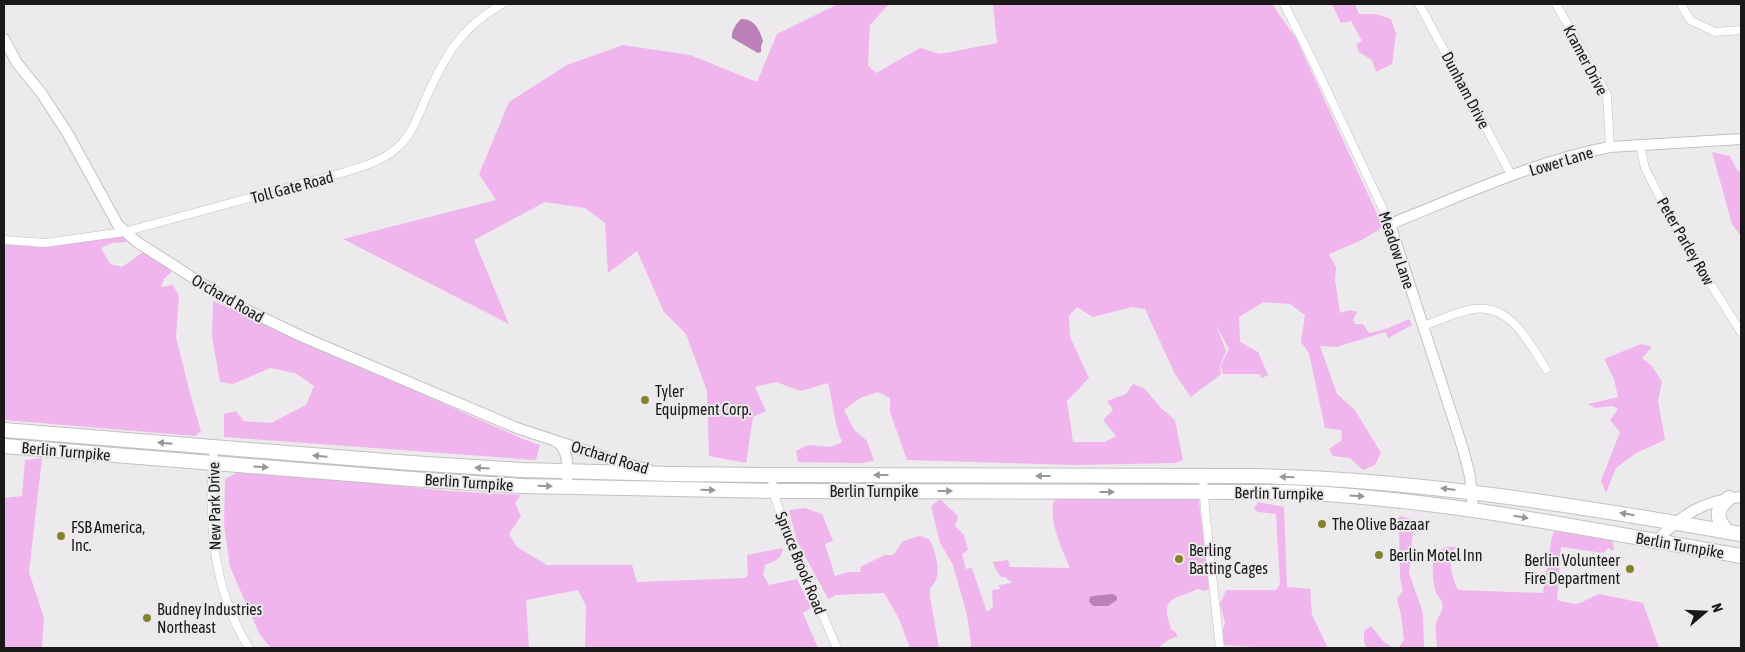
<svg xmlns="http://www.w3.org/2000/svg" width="1745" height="652" font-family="'Asap Condensed',sans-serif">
<rect width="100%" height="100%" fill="#edeaed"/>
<path fill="#f0b5ec" d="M838,4H889L870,25L868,66L876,73L920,48L940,54L997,43L993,4H1272L1297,40L1383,227L1362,240L1329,254L1336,267L1335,280L1340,313L1350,310L1357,312L1353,320L1355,324H1363L1369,333L1386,329L1409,319L1412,325L1388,338L1386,332L1336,347L1320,346L1337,394L1355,410L1381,453L1375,465L1363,470L1350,458L1333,456L1329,449L1342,440L1341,430L1325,428L1309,353L1301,342L1305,315L1290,304L1263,302L1239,317L1240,342L1258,352L1268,375L1262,378L1259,374H1223L1221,365L1229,349L1216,325L1226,351L1220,366L1221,374L1191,397L1175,374L1145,309L1132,307L1093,317L1077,307L1069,316L1070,337L1089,378L1067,401L1073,442H1105L1116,436L1103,420L1113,410L1107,401L1126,394L1133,384L1144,388L1162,409L1175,420L1183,460L1176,463L1074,465L907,460L890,412V398L878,392L860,398L844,410L854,430L867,441L874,461L860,463L798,462L796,451L808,445L831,447L842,442C834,423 833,403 828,383L801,391L776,382L755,387L766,411L753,417L746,463L709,456L707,391L686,334L664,312L637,251L608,273L605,223L585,208L545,202L474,240L509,324L343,239L496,200L479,174L509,102L567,65L623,45L690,55L757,82L777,34Z
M1332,4H1355L1359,14H1376L1391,19L1396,33L1392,64L1376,72L1372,60L1359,52L1356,44L1362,41L1351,21L1341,23Z
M1712,152L1730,156L1737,170L1741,173V236L1732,224Z
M122,236L127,242L112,243L101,248L110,264L122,267L143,252L170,267L171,272L164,279L161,287L173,285L179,296L176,337L191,397L201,431L195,436L4,420V244L43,246Z
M213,301L523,439L540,445L536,460L224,437V414L236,411L244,421L271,423L306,405L314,386L295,373L270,368L233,384L220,382L212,336Z
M1641,344L1652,347L1642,358L1652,366L1662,382L1658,401L1665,440L1636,453L1616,468L1606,493L1601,481L1620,432L1610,420L1618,409L1613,406L1595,408L1588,404L1618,397L1614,379L1604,359Z
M42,458L29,572L44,618L42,648H4V498L22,496L25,460Z
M251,471L449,491L521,495L515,503L521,516L509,534L517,547L547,565H632L637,582L745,578L748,575L747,555L783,548C782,559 775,561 765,565L763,574L769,585L797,579L811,608L803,613L818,648H585L586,606L578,590L526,600L529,648H271L260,635L230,567L224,524L225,479L238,472Z
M1058,497L1195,498L1199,500L1209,589L1204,591L1198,589C1173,601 1160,595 1171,629L1175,632L1178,636L1168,640L1158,648H970L971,644L967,615L953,565L940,543L931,506L940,499L958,516L955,526L964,535L968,550L962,554L966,569L972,568L987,612L993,607L992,590L1000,589L999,585L1012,583L1005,577H1001L995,568L993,562L1008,560L1010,567L1070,568C1062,549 1050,525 1053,503Z
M1258,502L1284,507L1287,587L1310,589L1312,615L1328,648H1259L1254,647L1223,645L1222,633L1225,623L1220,604L1226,590H1276L1280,584L1276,514L1258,512L1254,509Z
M805,508L822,514L833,541L825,544L835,576L849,572H861L860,567L885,555H893L903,541L920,536L929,539C936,552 944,577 930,588V596L939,648H910L899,619L884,593L836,595L828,599L797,541L789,510Z
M1400,516L1414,520L1409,573L1423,613L1424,648H1398L1404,640L1401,615L1397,599L1403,590L1400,578L1399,528H1394L1393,525Z
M1555,530L1611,540L1613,543L1614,551L1608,548L1604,553L1561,547L1557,600L1574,604L1580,603L1599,594L1643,603L1659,648H1437C1437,640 1434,629 1437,621C1439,615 1444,610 1442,603C1441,599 1438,596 1436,593C1431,574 1428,544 1456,547C1446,558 1452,578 1458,590L1543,593L1552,537Z
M1371,626L1384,642L1394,648H1366L1364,641V631Z"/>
<path fill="#bb80b7" d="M741,19C754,18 760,30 763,41L761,46V52L758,53L732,38C731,31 736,24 741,19Z
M1113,594L1117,597V600L1108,606H1093L1089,602L1090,597L1093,596Z"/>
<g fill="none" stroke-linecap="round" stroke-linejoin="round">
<defs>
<path id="street" d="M1284,4L1312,59L1390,224
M1419,4L1512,176
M1556,4L1607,95L1610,147
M1681,4L1690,20L1715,32L1741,30
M1640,145L1645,168L1677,231L1741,332
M4,240L45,243L124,232L345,172C364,166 384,161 399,146C412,134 418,116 425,100C445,56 459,29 502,4
M1423,326C1438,321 1458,311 1474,309C1511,304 1529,343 1546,369
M214,447C208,517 211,587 249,648
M772,475L773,491L783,522L837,648
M1203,476L1205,510L1220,648"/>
<path id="secondary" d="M4,39L17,63L42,94L68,134L118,225L137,242L234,304L303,337L517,428L623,463L648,469
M555,441C571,449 567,472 567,487
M1473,509L1470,476L1463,449L1390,224C1461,196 1535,161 1610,147L1741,139
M1656,541C1683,514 1702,501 1741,497"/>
<path id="highway" d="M4,430L411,463L522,470L671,474L772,475L1252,476C1417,479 1579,506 1741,534
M4,446L411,479L522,486L773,491L1287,492C1441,498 1590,530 1741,556
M1727,532C1716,518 1715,510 1729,498"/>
</defs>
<use href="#street" stroke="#c3c0c3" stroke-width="9"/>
<use href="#secondary" stroke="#c3c0c3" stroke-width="12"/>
<use href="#highway" stroke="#c3c0c3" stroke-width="16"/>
<use href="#street" stroke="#fff" stroke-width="8"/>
<use href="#secondary" stroke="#fff" stroke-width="10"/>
<use href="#highway" stroke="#fff" stroke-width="14"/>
</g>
<defs><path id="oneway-solid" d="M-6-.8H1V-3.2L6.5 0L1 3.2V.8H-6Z" transform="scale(1.25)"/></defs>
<g fill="#989798">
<use href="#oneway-solid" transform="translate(165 443) rotate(-175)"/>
<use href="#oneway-solid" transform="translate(320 456) rotate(-175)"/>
<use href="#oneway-solid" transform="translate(261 467) rotate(4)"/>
<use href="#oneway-solid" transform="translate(482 468) rotate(-177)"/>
<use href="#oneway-solid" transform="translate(881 475) rotate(-180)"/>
<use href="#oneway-solid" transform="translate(1043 476) rotate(-180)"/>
<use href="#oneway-solid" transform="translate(1287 477) rotate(-178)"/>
<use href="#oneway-solid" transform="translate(545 486) rotate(2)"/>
<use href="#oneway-solid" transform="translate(1448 489) rotate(-173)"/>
<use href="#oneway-solid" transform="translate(708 490) rotate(1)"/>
<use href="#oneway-solid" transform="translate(945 491)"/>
<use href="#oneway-solid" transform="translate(1107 492)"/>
<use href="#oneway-solid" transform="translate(1357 496) rotate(4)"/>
<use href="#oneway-solid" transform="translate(1627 514) rotate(-171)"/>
<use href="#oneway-solid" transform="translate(1521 517) rotate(10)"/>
</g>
<g fill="#84832c" stroke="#edeaed" stroke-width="2">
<circle cx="645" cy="400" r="5"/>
<circle cx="1322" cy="524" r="5"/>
<circle cx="61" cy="536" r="5"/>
<circle cx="1379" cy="555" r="5"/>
<circle cx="1179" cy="559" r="5"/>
<circle cx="1630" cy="569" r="5"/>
<circle cx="147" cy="618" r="5"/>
</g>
<g text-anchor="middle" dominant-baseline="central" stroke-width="4" stroke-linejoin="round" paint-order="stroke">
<g font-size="16" fill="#1a1819" stroke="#edeaed">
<text transform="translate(1586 60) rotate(62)">Kramer Drive</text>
<text transform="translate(1466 90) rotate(62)">Dunham Drive</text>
<text transform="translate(1561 161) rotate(-17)">Lower Lane</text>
<text transform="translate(292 187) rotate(-15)">Toll Gate Road</text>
<text transform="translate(1686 241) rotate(60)">Peter Parley Row</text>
<text transform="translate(1397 250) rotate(71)">Meadow Lane</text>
<text transform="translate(228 298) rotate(30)">Orchard Road</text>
<text transform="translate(66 451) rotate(5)">Berlin Turnpike</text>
<text transform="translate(610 457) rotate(17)">Orchard Road</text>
<text transform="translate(469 482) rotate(4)">Berlin Turnpike</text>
<text x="874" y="491">Berlin Turnpike</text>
<text transform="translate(1279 493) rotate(1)">Berlin Turnpike</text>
<text transform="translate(214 506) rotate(-91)">New Park Drive</text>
<text transform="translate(1680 545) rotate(10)">Berlin Turnpike</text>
<text transform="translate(801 563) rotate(68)">Spruce Brook Road</text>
</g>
<g font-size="16" fill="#1a1819" stroke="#edeaed" text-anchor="start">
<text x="655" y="391">Tyler<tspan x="655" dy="18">Equipment Corp.</tspan></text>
<text x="1332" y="524">The Olive Bazaar</text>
<text x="71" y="527">FSB America,<tspan x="71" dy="18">Inc.</tspan></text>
<text x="1189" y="550">Berling<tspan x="1189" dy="18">Batting Cages</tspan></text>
<text x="1389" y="555">Berlin Motel Inn</text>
<text x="1620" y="560" text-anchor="end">Berlin Volunteer<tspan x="1620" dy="18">Fire Department</tspan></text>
<text x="157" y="609">Budney Industries<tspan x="157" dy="18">Northeast</tspan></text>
</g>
</g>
<rect width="1745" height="652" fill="none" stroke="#1a1819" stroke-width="10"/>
<g transform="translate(1705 612) rotate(71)" stroke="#edeaed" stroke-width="4" paint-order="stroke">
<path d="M0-4L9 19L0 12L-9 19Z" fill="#1a1819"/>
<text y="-8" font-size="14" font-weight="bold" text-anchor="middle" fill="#1a1819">N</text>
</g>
</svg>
